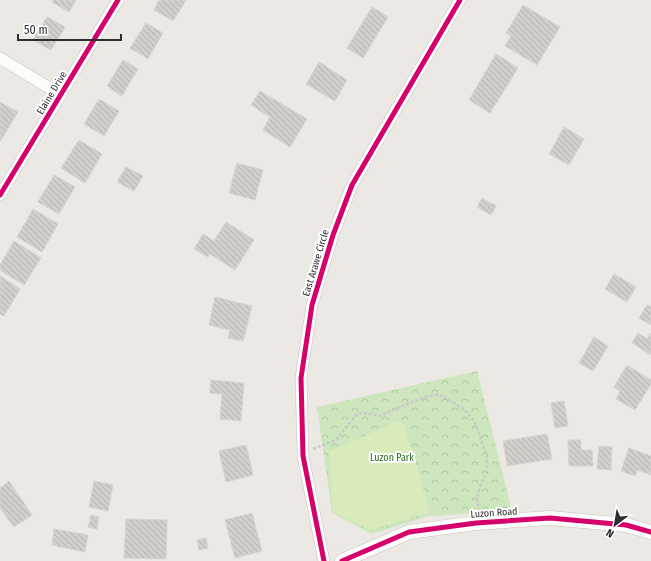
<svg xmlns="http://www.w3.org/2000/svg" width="651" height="561" font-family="'Fira Sans Condensed',sans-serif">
<defs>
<pattern id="forest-crowns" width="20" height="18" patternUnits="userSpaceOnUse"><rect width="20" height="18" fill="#cee6be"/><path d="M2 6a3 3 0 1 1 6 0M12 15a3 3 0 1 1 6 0" fill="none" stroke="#b1c6a4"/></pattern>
<pattern id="building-back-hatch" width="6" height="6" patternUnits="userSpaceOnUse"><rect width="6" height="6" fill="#d1cecb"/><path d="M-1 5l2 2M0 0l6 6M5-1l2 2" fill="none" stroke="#b4b1af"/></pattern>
</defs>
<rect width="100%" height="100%" fill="#ece8e4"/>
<path fill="url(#forest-crowns)" d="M477,371L512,511L429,516L372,534L332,513L317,407Z"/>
<path fill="#d9eabb" d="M398,421L404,424L430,512L371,530L333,512L329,452Z"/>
<path fill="url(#building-back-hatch)" stroke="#d7d4d0" d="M53,0H76L69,12L52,2Z
M159,0H186L173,21L154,10Z
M523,5L560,27L537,65L505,46L511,36L506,33Z
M372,7L388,17L363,58L347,48Z
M47,17L65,27L51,50L33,40Z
M146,23L163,33L148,59L130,48Z
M496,54L518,68L490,113L469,100Z
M123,60L138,69L122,96L107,86Z
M319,62L347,80L335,101L306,84Z
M260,91L307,119L290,147L263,130L270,117L251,105Z
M99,99L119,111L104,136L84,124Z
M0,102L18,112L0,142Z
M564,127L584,139L569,165L549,154Z
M79,140L102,154L85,183L61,168Z
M237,163L263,170L255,200L229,193Z
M126,167L143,176L134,191L117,182Z
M54,175L75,187L59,214L38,202Z
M482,198L496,206L491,215L477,207Z
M33,209L58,224L42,252L17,237Z
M226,222L254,240L235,270L210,254L208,257L194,249L203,234L214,241Z
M14,241L41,258L24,285L0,270V265Z
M614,274L636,287L627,302L605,289Z
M0,276L20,289L4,316L0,314Z
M215,297L252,306L243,341L228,338L230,330L209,325Z
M647,305L651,307V325L639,318Z
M638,333L647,339L651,333V355L632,343Z
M594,337L608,346L593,371L579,363Z
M627,365L651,380V384L635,410L616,399L620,391L614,387Z
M211,380L244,383L241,421L220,419L222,394L210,393Z
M564,401L568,426L555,428L551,403Z
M547,434L552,459L507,466L503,441Z
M568,440H581V450H592L593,466H569Z
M246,445L253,475L226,482L219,451Z
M599,446L612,447L611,470L597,469Z
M629,448L651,456V475L637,470L635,476L621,471Z
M9,481L32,515L14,527L0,508V488Z
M94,481L113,485L108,511L89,507Z
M252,513L262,551L235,558L225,520Z
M91,515L99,517L97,529L88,527Z
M126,519L167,520L166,559L124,558Z
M54,529L88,535L85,552L52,545Z
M206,538L208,548L199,550L197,540Z"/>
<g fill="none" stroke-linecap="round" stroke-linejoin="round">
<defs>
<path id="minor" d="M0,58L61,95
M0,195L118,0
M324,561L303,456L301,378L312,305L333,235L352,185L460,0"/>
<path id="tertiary" d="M342,561L409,532L476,523L550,518L626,525L651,532"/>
</defs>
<use href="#minor" stroke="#c5c4c5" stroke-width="12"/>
<use href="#tertiary" stroke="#c5c4c5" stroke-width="15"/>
<path stroke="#c9c9c8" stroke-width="2.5" stroke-dasharray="3 2" stroke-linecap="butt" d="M313,449L336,440L357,414L367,413L380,416C390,411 428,394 437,395C443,395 449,400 454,403C472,414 476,422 482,443C484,449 487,455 487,461C489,478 473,487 479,510"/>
<use href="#minor" stroke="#fcfcfb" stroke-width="11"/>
<use href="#tertiary" stroke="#fcfcfb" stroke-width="14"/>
<defs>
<path id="cycleway" d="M0,195L118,0
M324,561L303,456L301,378L312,305L333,235L352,185L460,0
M342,561L409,532L476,523L550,518L626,525L651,532"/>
</defs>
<use href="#cycleway" stroke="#fff" stroke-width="8"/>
<use href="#cycleway" stroke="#d6006c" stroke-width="5"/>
</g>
<g text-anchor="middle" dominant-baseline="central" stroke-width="4" stroke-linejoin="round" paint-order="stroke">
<g font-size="10" fill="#2e2e2e" stroke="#fff">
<text transform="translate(52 93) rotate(-59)">Elaine Drive</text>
<text transform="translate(316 263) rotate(-73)">East Arawe Circle</text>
<text transform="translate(494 513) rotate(-4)">Luzon Road</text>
</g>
<g font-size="10" fill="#2c6e1b" stroke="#fff">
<text x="392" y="458">Luzon Park</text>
</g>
</g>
<g transform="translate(615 525) rotate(211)" stroke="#ffffff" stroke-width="3" paint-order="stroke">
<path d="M0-3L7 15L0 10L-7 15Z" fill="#2e2e2e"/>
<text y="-6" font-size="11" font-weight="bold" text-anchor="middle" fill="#2e2e2e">N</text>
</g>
<path d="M18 34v6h103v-6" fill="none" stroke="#2e2e2e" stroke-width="2"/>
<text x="24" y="34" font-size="12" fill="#2e2e2e" stroke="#ffffff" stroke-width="3" paint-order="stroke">50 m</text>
</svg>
